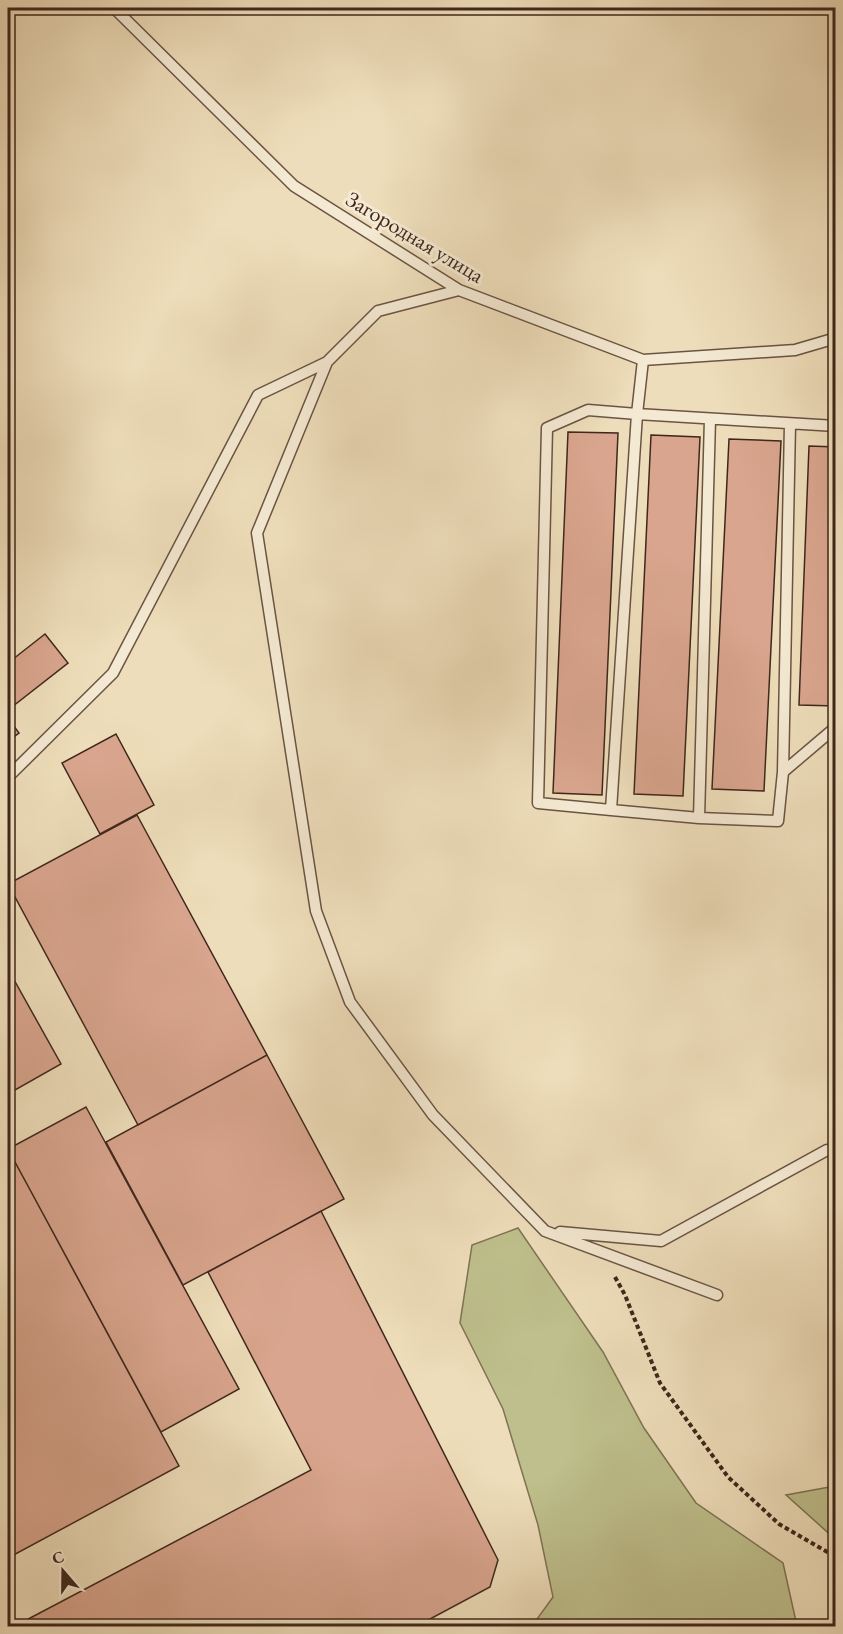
<svg xmlns="http://www.w3.org/2000/svg" width="843" height="1634" font-family="'EB Garamond',serif">
<rect width="100%" height="100%" fill="#eeddba"/>
<filter id="stains"><feTurbulence type="fractalNoise" baseFrequency=".00333" numOctaves="4"/><feColorMatrix values="0 0 0 0 .2 0 0 0 0 .09 0 0 0 0 .02 0 0 0 .5 -.17"/></filter>
<radialGradient id="worn" r=".72"><stop offset=".6" stop-color="#630" stop-opacity="0"/><stop offset="1" stop-color="#630" stop-opacity=".3"/></radialGradient>
<path fill="#bebf8c" stroke="#7e7354" stroke-width="1.5" d="M518,1228L603,1352L644,1428L696,1503L783,1563L797,1626H532L553,1597L538,1525L503,1409L460,1323L472,1245Z
M835,1486H836L835,1539L786,1495Z"/>
<path fill="#d9a58e" stroke="#3f271c" stroke-width="1.5" d="M568,432L618,433L602,795L553,793Z
M651,435L700,437L683,796L634,794Z
M729,439L781,441L764,791L712,789Z
M809,446L836,447V706L799,705Z
M45,634L68,663L8,710V663Z
M8,718L19,733L8,741Z
M116,734L154,805L100,834L62,763Z
M137,815L267,1055L138,1125L8,884Z
M8,969L61,1064L8,1094Z
M267,1055L344,1199L183,1285L106,1142Z
M86,1107L239,1389L161,1432L8,1149Z
M8,1149L179,1466L8,1558Z
M321,1211L498,1560L490,1587L417,1626H15L311,1470L208,1272Z"/>
<g fill="none" stroke-linecap="round" stroke-linejoin="round">
<defs>
<path id="lane" d="M114,8L294,186L459,290L643,360L795,350L836,338
M378,311L327,362L257,533L316,911L350,1002L433,1115L545,1231L717,1295
M374,315L378,311L459,290
M643,360L637,414L836,426
M710,419L699,818L778,821L783,772
M790,424L783,772L836,727
M8,777L113,673L258,395L327,362
M611,810L538,803L547,428L588,410L637,414L611,810L699,818
M560,1232L661,1241L827,1150"/>
</defs>
<use href="#lane" stroke="#6b5444" stroke-width="13"/>
<path stroke="#3f271c" stroke-width="4" stroke-dasharray="4.5 3" stroke-linecap="butt" d="M615,1277L625,1295L660,1383L728,1477L779,1524L836,1557"/>
<use href="#lane" stroke="#f4e9d2" stroke-width="10"/>
</g>
<g text-anchor="middle" dominant-baseline="central" stroke-width="6" stroke-linejoin="round" paint-order="stroke">
<g font-size="22" fill="#3f271c" stroke="#f4e9d2">
<text transform="translate(415 237) rotate(31)">Загородная улица</text>
</g>
</g>
<rect width="843" height="1634" fill="none" stroke="#eeddba" stroke-width="30"/>
<rect x="9" y="9" width="825" height="1616" fill="none" stroke="#3f271c" stroke-width="3"/>
<rect x="15" y="15" width="813" height="1604" fill="none" stroke="#3f271c" stroke-width="1.5"/>
<g transform="translate(63 1571) rotate(340)" stroke="#f4e9d2" stroke-width="4.5" paint-order="stroke">
<path d="M0-4.5L10 22L0 15L-10 22Z" fill="#3f271c"/>
<text y="-9" font-size="16" font-weight="bold" text-anchor="middle" fill="#3f271c">С</text>
</g>
<rect width="100%" height="100%" filter="url(#stains)"/>
<rect width="100%" height="100%" fill="url(#worn)"/>
</svg>
